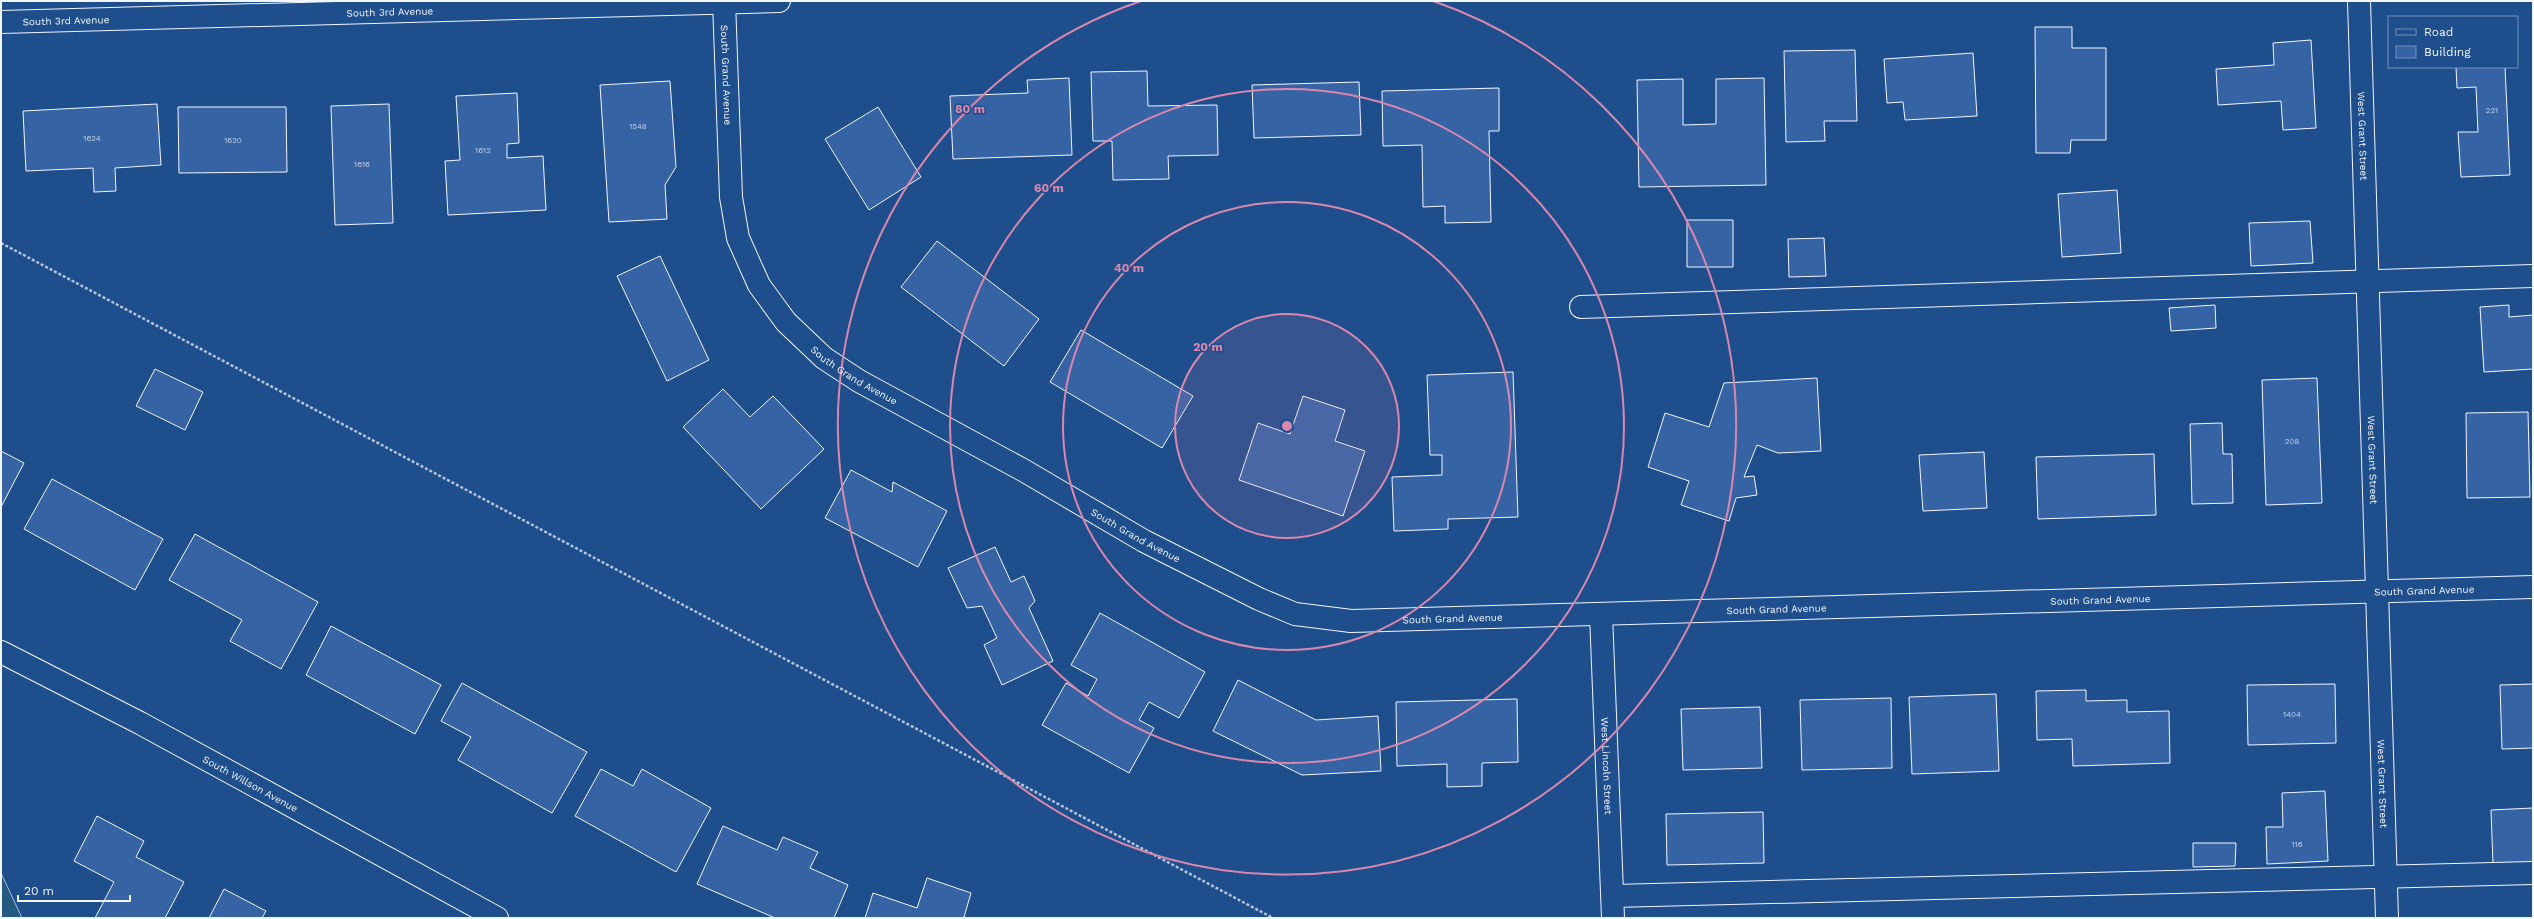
<svg xmlns="http://www.w3.org/2000/svg" width="2534" height="919" font-family="'Work Sans',sans-serif">
<rect width="100%" height="100%" fill="#1f4e8c"/>
<path fill="#245a82" stroke="#a8bbd7" d="M1,873L22,918H1Z"/>
<path fill="#3563a3" stroke="#f2f6ff" d="M2035,27H2072V48H2106V140H2071L2070,153H2036Z
M2311,40L2316,128L2283,130L2281,101L2218,105L2216,69L2274,65L2273,43Z
M1855,50L1857,121H1824L1825,141L1786,142L1784,51Z
M1973,53L1977,116L1905,120L1903,102L1887,103L1884,59Z
M2456,67H2505L2510,175L2461,177L2458,132H2478L2476,87L2457,88Z
M1147,71L1148,106L1217,105L1218,155L1168,156L1169,179L1113,180L1112,141H1093L1091,72Z
M1069,78L1072,155L953,159L950,96L1028,93L1027,80Z
M1764,78L1766,185L1639,187L1637,80L1683,79V125L1716,124V79Z
M670,81L676,167L665,185L667,219L609,222L600,85Z
M1359,82L1361,135L1254,138L1252,85Z
M1499,88V131H1489L1491,222L1445,223V206L1423,207L1422,145L1383,146L1382,91Z
M517,93L519,143L507,144V158L543,156L546,210L448,215L445,161L460,160L456,96Z
M157,104L161,165L115,168L116,191L94,192L93,168L26,171L23,111Z
M389,104L393,223L335,225L331,106Z
M178,107H286L287,172L179,173Z
M878,107L921,177L869,210L825,139Z
M2117,190L2121,253L2062,257L2058,194Z
M1687,220H1733V267H1687Z
M2310,221L2313,263L2251,266L2249,223Z
M1824,238L1826,276L1789,277L1788,239Z
M937,241L1039,319L1004,366L901,287Z
M660,256L709,360L667,381L617,276Z
M2215,305L2216,328L2171,331L2169,308Z
M2509,305V317L2533,315V369L2484,372L2480,307Z
M1081,330L1193,396L1162,448L1050,382Z
M155,369L203,392L185,430L136,406Z
M1513,372L1518,517L1448,519V529L1394,531L1392,477L1442,475V455H1430L1427,375Z
M1817,378L1821,451L1778,453L1757,445L1744,477L1754,476L1757,495L1736,498L1729,521L1681,505L1689,481L1648,467L1665,413L1709,427L1724,383Z
M2317,378L2322,503L2266,505L2262,380Z
M723,389L750,417L773,396L824,449L761,509L683,427Z
M1303,396L1345,410L1335,441L1365,451L1343,516L1239,480L1258,423L1290,434Z
M2528,412L2530,497L2467,498L2466,413Z
M2222,423L2223,454H2232L2233,503L2192,504L2190,424Z
M1,451L24,463L1,507Z
M1984,452L1987,508L1923,511L1919,455Z
M2154,454L2156,515L2038,519L2036,457Z
M851,470L892,492L893,482L947,511L918,567L825,518Z
M52,479L163,539L135,590L24,529Z
M195,534L318,602L281,669L230,641L242,620L169,580Z
M995,547L1011,582L1024,576L1035,601L1029,608L1053,661L1002,685L984,645L997,638L982,606L967,608L948,568Z
M1100,613L1205,672L1179,718L1149,702L1139,720L1154,728L1129,773L1042,725L1066,683L1088,696L1097,679L1071,665Z
M331,626L441,685L415,734L306,675Z
M1238,680L1316,720L1378,716L1381,771L1302,775L1213,731Z
M462,683L587,752L552,813L458,760L471,737L441,721Z
M2335,684L2336,743L2248,745L2247,685Z
M2533,684V748L2502,749L2500,685Z
M2086,690V701L2127,700V712L2169,711L2170,763L2073,766L2072,739L2037,740L2036,691Z
M1996,694L1999,771L1912,774L1909,697Z
M1891,698L1892,768L1802,770L1800,700Z
M1517,699L1518,762L1482,763V786L1447,787V764L1397,766L1396,702Z
M1760,707L1762,768L1683,770L1681,709Z
M601,769L633,786L642,769L711,808L676,872L575,816Z
M2325,791L2328,861L2267,864L2266,827H2283L2282,793Z
M2533,808V862L2493,864L2491,810Z
M1763,812L1764,863L1667,865L1666,814Z
M97,816L144,841L136,857L184,882L165,918H95L114,882L74,861Z
M723,826L777,850L783,837L818,852L810,868L848,885L834,918H775L697,884Z
M2193,843H2236L2235,866L2193,867Z
M927,878L971,893L964,917L968,918H865L873,893L917,908Z
M224,889L266,911L262,918H209Z"/>
<g fill="none" stroke-linecap="round" stroke-linejoin="round">
<defs>
<g id="minor">
<path id="s1" d="M724,1L731,197L738,238L759,285L786,322L824,358L859,381L1023,470L1144,541L1259,599L1295,614L1351,621L2533,587"/>
<path id="s2" d="M2359,1L2387,918"/>
<path id="s3" d="M1,22L779,1"/>
<path d="M1581,307L2533,276"/>
<path id="s4" d="M1601,614L1613,918"/>
<path d="M1613,896L2533,873"/>
</g>
<g id="major">
<path id="s5" d="M1,652L140,723L497,918"/>
</g>
</defs>
<use href="#minor" stroke="#f2f6ff" stroke-width="24"/>
<use href="#major" stroke="#f2f6ff" stroke-width="24"/>
<path stroke="#b3c4dc" stroke-width="2.5" stroke-dasharray="3 2" stroke-linecap="butt" d="M1,243L1273,918"/>
<use href="#minor" stroke="#1f4e8c" stroke-width="22"/>
<use href="#major" stroke="#1f4e8c" stroke-width="22"/>
</g>
<circle cx="1287" cy="426" r="112" fill="#da87ad" fill-opacity=".12"/>
<g fill="none" stroke="#da87ad" stroke-width="2">
<circle cx="1287" cy="426" r="112"/>
<circle cx="1287" cy="426" r="224"/>
<circle cx="1287" cy="426" r="337"/>
<path d="M1433 1A449 449 0 1 1 1141 1"/>
</g>
<g text-anchor="middle" dominant-baseline="central" stroke-width="3" stroke-linejoin="round" paint-order="stroke">
<g font-size="8" fill="#c3d1e8">
<text x="2492" y="110">221</text>
<text x="638" y="126">1548</text>
<text x="92" y="138">1624</text>
<text x="233" y="140">1620</text>
<text x="483" y="150">1612</text>
<text x="362" y="164">1616</text>
<text x="2292" y="441">208</text>
<text x="2292" y="714">1404</text>
<text x="2297" y="844">116</text>
</g>
<g font-size="10" fill="#f2f6ff" stroke="#1f4e8c">
<text stroke="none"><textPath href="#s3" startOffset="389">South 3rd Avenue</textPath></text>
<text stroke="none"><textPath href="#s3" startOffset="65">South 3rd Avenue</textPath></text>
<text stroke="none"><textPath href="#s1" startOffset="74">South Grand Avenue</textPath></text>
<text stroke="none"><textPath href="#s2" startOffset="135">West Grant Street</textPath></text>
<text stroke="none"><textPath href="#s1" startOffset="422">South Grand Avenue</textPath></text>
<text stroke="none"><textPath href="#s2" startOffset="459">West Grant Street</textPath></text>
<text stroke="none"><textPath href="#s1" startOffset="746">South Grand Avenue</textPath></text>
<text stroke="none"><textPath href="#s1" startOffset="2054">South Grand Avenue</textPath></text>
<text stroke="none"><textPath href="#s1" startOffset="1730">South Grand Avenue</textPath></text>
<text stroke="none"><textPath href="#s1" startOffset="1406">South Grand Avenue</textPath></text>
<text stroke="none"><textPath href="#s1" startOffset="1082">South Grand Avenue</textPath></text>
<text stroke="none"><textPath href="#s4" startOffset="152">West Lincoln Street</textPath></text>
<text stroke="none"><textPath href="#s5" startOffset="282">South Willson Avenue</textPath></text>
<text stroke="none"><textPath href="#s2" startOffset="783">West Grant Street</textPath></text>
</g>
</g>
<circle cx="1287" cy="426" r="6" fill="#da87ad" stroke="#1f4e8c" stroke-width="2"/>
<g font-size="12" text-anchor="middle" font-weight="bold" fill="#da87ad" stroke="#1f4e8c" stroke-width="3" stroke-linejoin="round" paint-order="stroke">
<text x="970" y="113">80 m</text>
<text x="1049" y="192">60 m</text>
<text x="1129" y="272">40 m</text>
<text x="1208" y="351">20 m</text>
</g>
<rect width="2534" height="919" fill="none" stroke="#f2f6ff" stroke-width="4"/>
<rect x="2388" y="16" width="130" height="52" fill="#1f4e8c" stroke="#7391ba"/>
<rect x="2396" y="29" width="20" height="6" fill="#1f4e8c" stroke="#7391ba"/>
<text x="2424" y="36" font-size="12" fill="#f2f6ff">Road</text>
<rect x="2396" y="46" width="20" height="12" fill="#3563a3" stroke="#7391ba"/>
<text x="2424" y="56" font-size="12" fill="#f2f6ff">Building</text>
<path d="M18 895v6h112v-6" fill="none" stroke="#f2f6ff" stroke-width="2"/>
<text x="24" y="895" font-size="12" fill="#f2f6ff" stroke="#1f4e8c" stroke-width="3" paint-order="stroke">20 m</text>
</svg>
